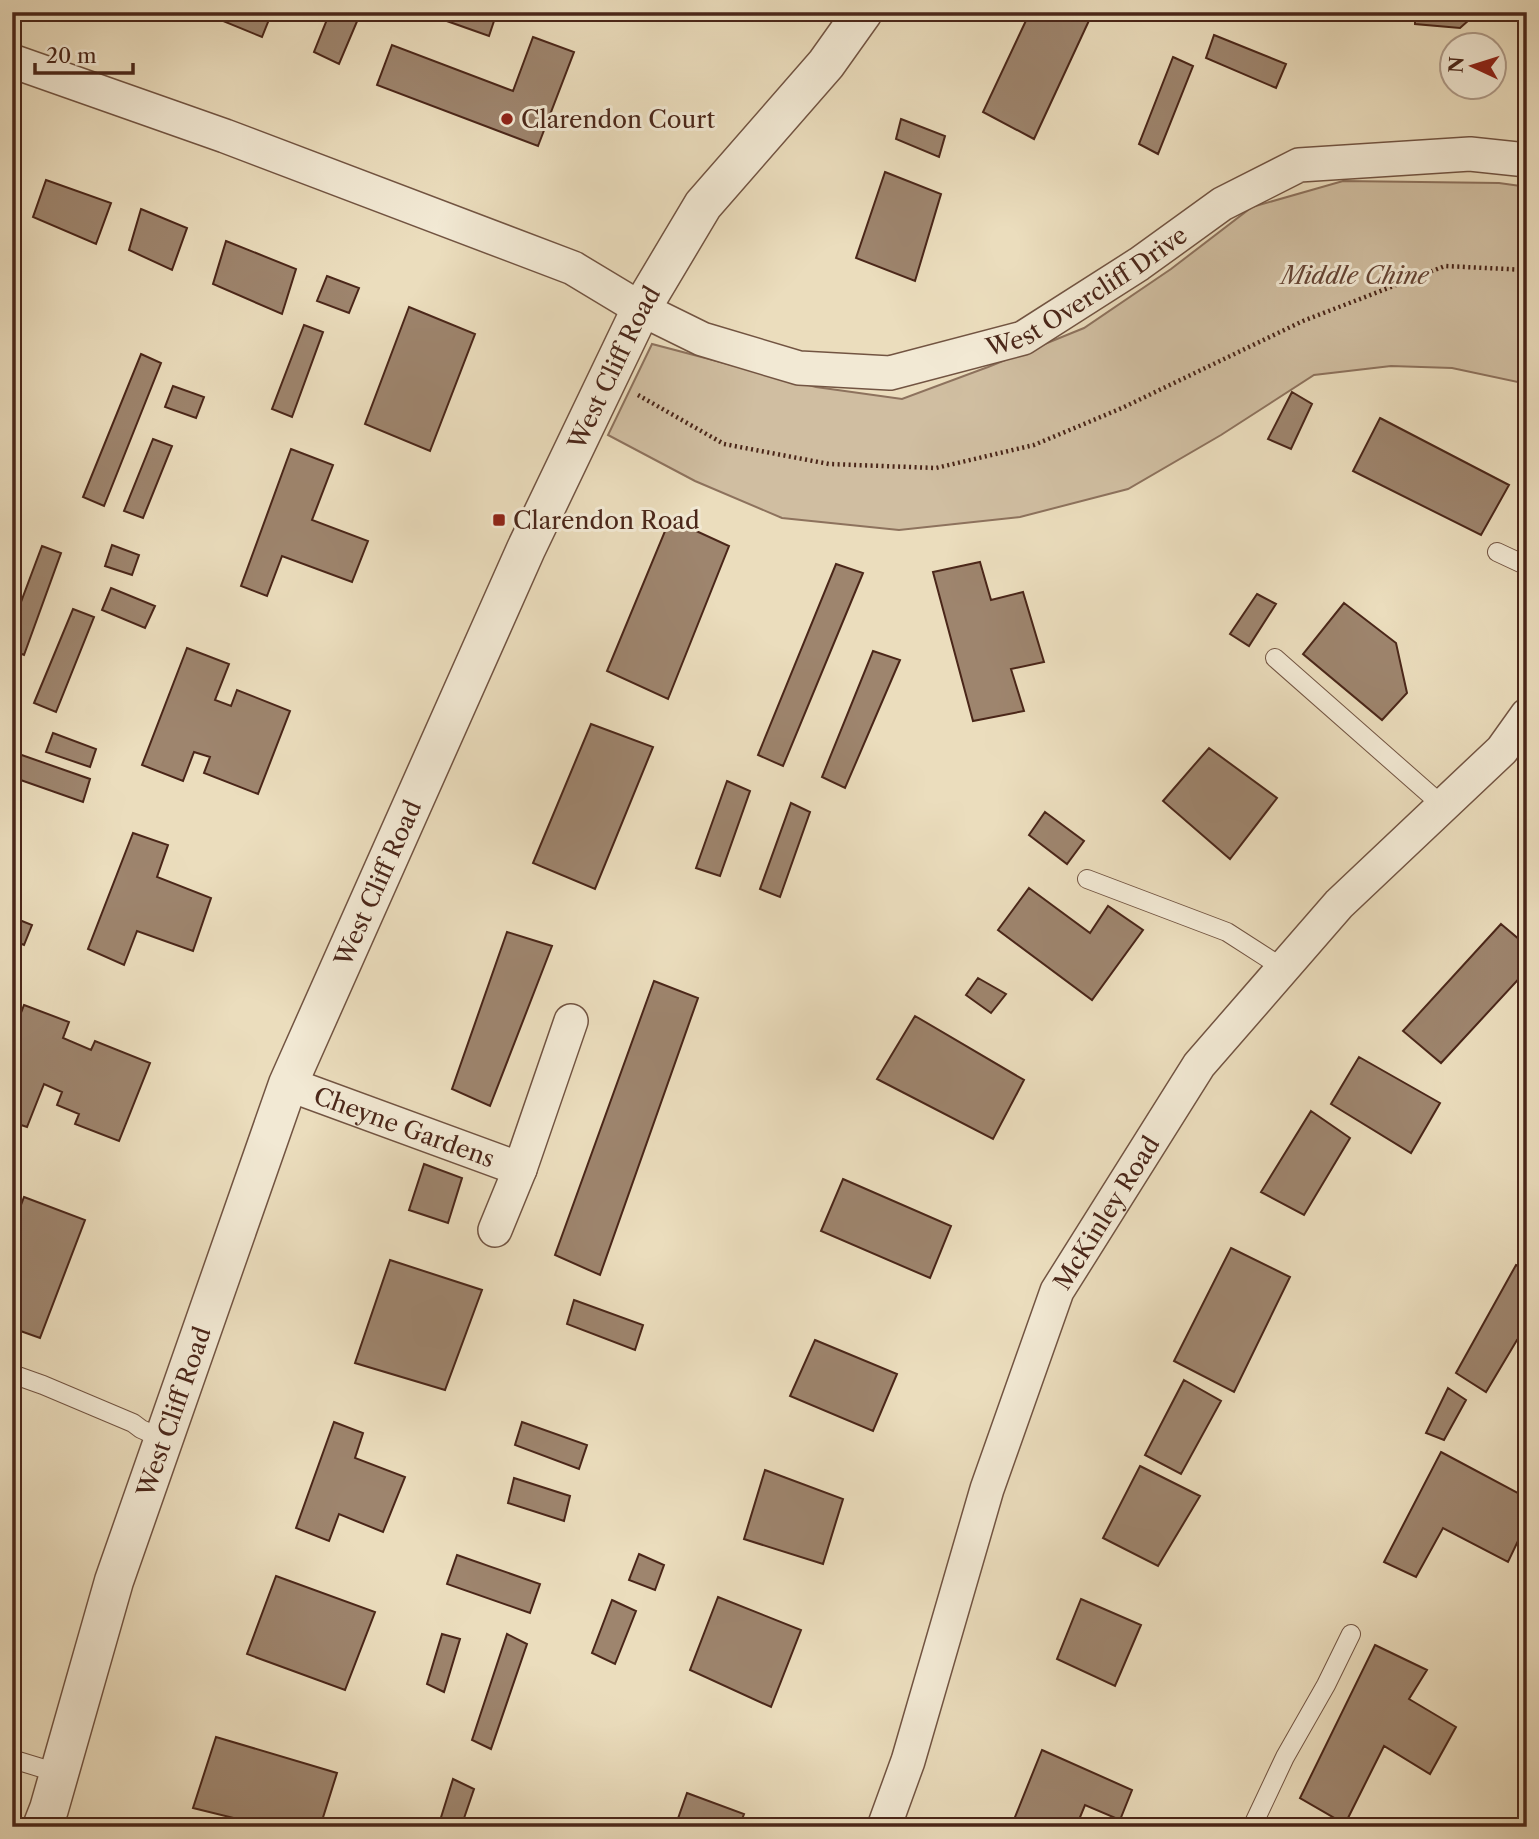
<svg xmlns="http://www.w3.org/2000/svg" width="1539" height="1839" font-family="'Libre Caslon Text',serif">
<rect width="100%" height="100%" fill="#ebddbd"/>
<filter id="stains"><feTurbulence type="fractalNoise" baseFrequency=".00286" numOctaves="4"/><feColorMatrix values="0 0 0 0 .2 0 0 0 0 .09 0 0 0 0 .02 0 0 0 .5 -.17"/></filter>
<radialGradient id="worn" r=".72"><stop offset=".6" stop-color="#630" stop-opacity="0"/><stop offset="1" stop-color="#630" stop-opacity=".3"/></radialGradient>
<path fill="#d0bea1" stroke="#8d725d" stroke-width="2" d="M1343,181L1499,183L1527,187V384L1452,368L1391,366L1314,375L1221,435L1128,489L1020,517L899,530L782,518L695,481L608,435L652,344L816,387L902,399L988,367L1084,328L1171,269L1252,207Z"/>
<path fill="#9e856e" stroke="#4a2619" stroke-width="2" d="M207,12H272L262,37L206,14Z
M330,12H361L339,64L314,52Z
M446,12H497L489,36L444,20Z
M1030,12H1093L1034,139L983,112Z
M1415,12H1478L1460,28L1415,24Z
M1214,35L1286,64L1276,88L1206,58Z
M533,37L574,52L538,146L377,85L392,45L513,91Z
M1173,57L1193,66L1158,154L1139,144Z
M901,119L945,136L939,157L896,139Z
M885,172L941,194L915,281L856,258Z
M46,180L111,203L96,244L33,217Z
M141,209L187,228L172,270L129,250Z
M226,241L296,269L282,314L213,284Z
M327,276L359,288L349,313L317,301Z
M409,307L475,334L430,451L365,424Z
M304,325L323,332L292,417L272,409Z
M141,354L161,363L104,506L83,497Z
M173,386L204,397L196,418L165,407Z
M1292,392L1312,404L1291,449L1268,439Z
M1380,418L1509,485L1481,535L1353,471Z
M153,439L172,446L143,518L124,511Z
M291,449L333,465L312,520L368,541L352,582L282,556L267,596L241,586Z
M670,519L729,546L668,699L607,671Z
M112,545L139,555L132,575L105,566Z
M42,546L61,553L24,655L12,650V626Z
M980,562L991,600L1023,592L1044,662L1011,669L1024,711L973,721L933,572Z
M836,564L863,573L783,766L758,755Z
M111,588L155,606L145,628L102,610Z
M1257,594L1276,604L1249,646L1230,634Z
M1344,603L1396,643L1407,693L1382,720L1303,654Z
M73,609L94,617L56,712L34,703Z
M187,648L229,664L215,700L231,706L237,690L290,711L258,794L204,773L210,757L194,752L183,781L142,765Z
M873,651L900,660L845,788L822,777Z
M591,724L653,747L595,889L533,863Z
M53,733L96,749L90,767L46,752Z
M1209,748L1277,798L1230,859L1163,801Z
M16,753L90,779L83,802L12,777V763Z
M727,781L750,791L720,876L696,868Z
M791,803L810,812L780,897L760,889Z
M1045,812L1084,841L1067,864L1029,835Z
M133,833L168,845L157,877L211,898L193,951L137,931L124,965L88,949Z
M1029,888L1090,933L1108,906L1143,930L1092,1000L998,930Z
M12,917L32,925L24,945L12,940Z
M1501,924L1527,946V970L1441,1063L1403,1031Z
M507,932L552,946L490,1106L452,1089Z
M978,978L1006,994L991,1013L966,995Z
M654,981L698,998L600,1275L555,1255Z
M24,1005L69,1022L63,1038L91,1050L95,1041L150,1063L119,1141L75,1124L79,1114L57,1105L62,1092L44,1084L27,1127L12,1122V1036Z
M915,1016L1024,1080L993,1139L877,1079Z
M1359,1057L1440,1103L1411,1153L1331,1104Z
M1311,1111L1350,1138L1304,1215L1261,1192Z
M424,1164L462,1178L448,1223L409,1210Z
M843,1179L951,1226L930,1278L821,1231Z
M24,1197L85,1220L40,1338L12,1328V1229Z
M1231,1248L1290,1277L1234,1392L1174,1361Z
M390,1260L482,1290L445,1390L355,1363Z
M1516,1265L1527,1271V1345L1517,1340L1486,1392L1456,1373Z
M574,1300L643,1325L635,1350L567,1324Z
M815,1340L897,1374L873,1431L790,1396Z
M1184,1380L1221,1401L1181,1474L1145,1455Z
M1448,1388L1466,1400L1444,1440L1426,1433Z
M334,1422L363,1433L355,1458L405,1477L383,1532L339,1514L329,1541L296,1528Z
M522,1422L587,1445L579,1469L515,1445Z
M1441,1452L1527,1498V1522L1508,1562L1443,1528L1416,1577L1384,1562Z
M1140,1466L1200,1496L1158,1566L1103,1538Z
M765,1470L843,1499L823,1564L744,1539Z
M514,1478L570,1496L564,1521L508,1503Z
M639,1554L664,1565L655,1590L629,1580Z
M457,1555L540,1584L530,1613L447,1584Z
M276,1576L375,1612L345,1690L247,1654Z
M718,1597L801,1630L771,1707L690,1670Z
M1081,1599L1141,1625L1115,1686L1057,1659Z
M612,1600L636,1611L615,1664L592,1653Z
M442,1634L460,1639L444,1692L427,1684Z
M507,1634L527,1644L491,1749L472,1740Z
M1375,1645L1427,1670L1409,1699L1456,1727L1430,1774L1384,1746L1345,1824L1300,1798Z
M216,1737L337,1773L320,1827H270L193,1808Z
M1042,1750L1132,1790L1120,1820L1085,1805L1076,1827H1011Z
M453,1779L474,1789L461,1827H438Z
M687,1793L744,1814L739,1827H675Z"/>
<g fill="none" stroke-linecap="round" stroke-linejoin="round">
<defs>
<path id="service" d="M1497,552L1527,566
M1275,658L1443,806
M1087,879L1227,932L1283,968
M12,1374L43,1385L133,1423L141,1429L163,1439
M12,1759L58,1773
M1252,1827L1285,1757L1326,1685L1351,1634"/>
<g id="minor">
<path id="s1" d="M12,61L225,136L573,268L641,309L702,339L799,368L890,373L1023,338L1139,264L1222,204L1299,165L1470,154L1527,160"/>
<path id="s2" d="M288,1084L520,1169"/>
<path d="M495,1230L520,1169L571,1021"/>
<path id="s3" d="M884,1827L908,1761L987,1489L1057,1291L1199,1065L1339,904L1502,750L1527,715"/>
</g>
<g id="tertiary">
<path id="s4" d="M42,1827L49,1809L114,1581L288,1084L526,549L641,309L703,205L826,64L863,12"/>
</g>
</defs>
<use href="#service" stroke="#725442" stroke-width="20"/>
<use href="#minor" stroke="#725442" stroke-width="36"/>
<use href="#tertiary" stroke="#725442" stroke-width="41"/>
<path stroke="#4a2619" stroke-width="4.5" stroke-dasharray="2 3.5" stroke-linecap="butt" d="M638,395L724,444L829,464L936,468L1034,445L1122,408L1303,321L1445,266L1527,270"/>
<use href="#service" stroke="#f2e9d4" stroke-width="18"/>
<use href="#minor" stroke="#f2e9d4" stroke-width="33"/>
<use href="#tertiary" stroke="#f2e9d4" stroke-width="38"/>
</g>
<g fill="#8f2418" stroke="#f2e9d4" stroke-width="2.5">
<circle cx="507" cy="119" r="7"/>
<rect x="492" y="513" width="14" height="14" rx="3.5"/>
</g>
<g text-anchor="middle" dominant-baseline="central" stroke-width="6" stroke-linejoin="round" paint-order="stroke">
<g font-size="24" fill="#4a2619" stroke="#f2e9d4" text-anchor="start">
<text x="521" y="119">Clarendon Court</text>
<text x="513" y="520">Clarendon Road</text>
</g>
<g font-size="24" font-style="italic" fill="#654434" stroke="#f2e9d4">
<text x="1355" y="275">Middle Chine</text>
</g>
<g font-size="24" fill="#4a2619" stroke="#f2e9d4">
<text stroke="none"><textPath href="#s1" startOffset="1153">West Overcliff Drive</textPath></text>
<text stroke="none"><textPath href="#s4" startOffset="1570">West Cliff Road</textPath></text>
<text stroke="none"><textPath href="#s4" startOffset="1003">West Cliff Road</textPath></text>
<text stroke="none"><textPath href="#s2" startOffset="124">Cheyne Gardens</textPath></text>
<text stroke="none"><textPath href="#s3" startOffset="656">McKinley Road</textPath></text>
<text stroke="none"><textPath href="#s4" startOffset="436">West Cliff Road</textPath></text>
</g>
</g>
<rect width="1539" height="1839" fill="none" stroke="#ebddbd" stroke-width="42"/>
<rect x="14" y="14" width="1511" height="1811" fill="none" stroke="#4a2619" stroke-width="3.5"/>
<rect x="21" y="21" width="1497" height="1797" fill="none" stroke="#4a2619" stroke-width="2"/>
<g transform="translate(1473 66) rotate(274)"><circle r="33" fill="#f2e9d4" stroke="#af9b89" stroke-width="2"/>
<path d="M0-5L12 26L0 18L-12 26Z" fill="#8f2418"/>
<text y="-10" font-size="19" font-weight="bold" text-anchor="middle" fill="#4a2619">N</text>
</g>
<path d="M35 63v10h98v-10" fill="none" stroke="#4a2619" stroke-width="3.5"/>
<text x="46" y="63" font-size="21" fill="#4a2619" stroke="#f2e9d4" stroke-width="5" paint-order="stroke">20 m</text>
<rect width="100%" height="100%" filter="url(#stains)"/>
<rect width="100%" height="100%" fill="url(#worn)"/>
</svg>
